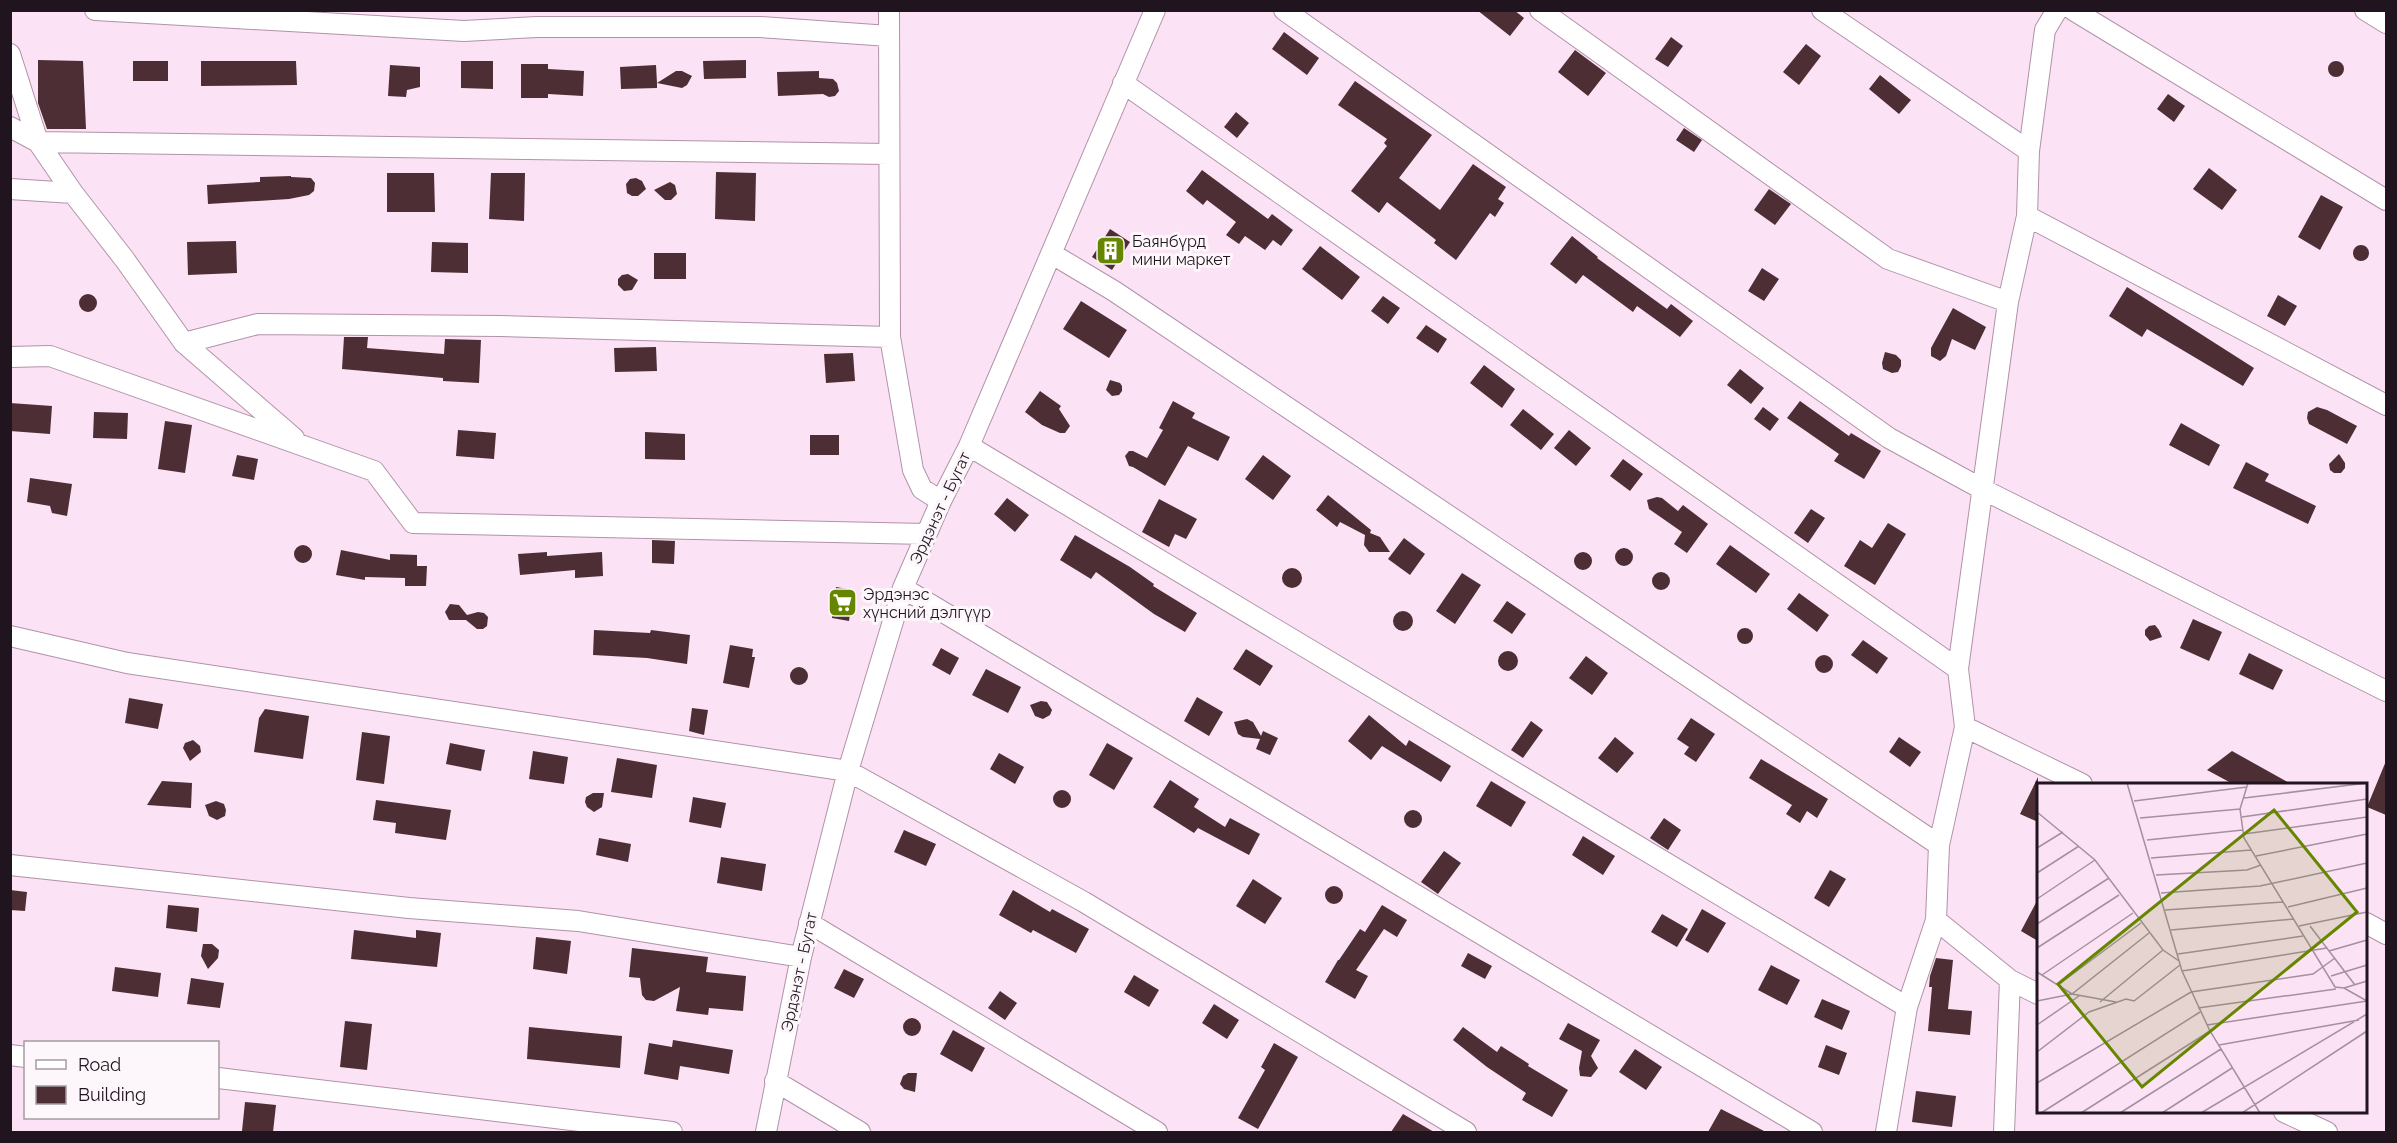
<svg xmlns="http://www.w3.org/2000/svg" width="2397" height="1143" font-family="Raleway,sans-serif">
<rect width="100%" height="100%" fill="#fce2f5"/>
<path fill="#4d2e35" d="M1477,10H1514L1524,18L1510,36Z
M1284,32L1319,58L1307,75L1272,49Z
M1671,37L1683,46L1668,67L1655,59Z
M1806,44L1821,56L1799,85L1783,72Z
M1575,50L1606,73L1588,96L1558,72Z
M38,60L83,61L86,129H47L38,103Z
M746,60V78L704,79L703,61Z
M2328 69a8 8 0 1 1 16 0a8 8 0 1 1-16 0Z
M133,61H168V81H133Z
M201,61H296L297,85L201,86Z
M461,61H493V89L461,88Z
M521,64H548V69L584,71L583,96L548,94V98H521Z
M390,65L420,67V87L407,90L406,97L388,96Z
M656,65L657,83L676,71H682L692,76L687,85L682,88L657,83V88L621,89L620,67Z
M819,71V78L833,79L837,83L839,91L835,96L829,97L823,94L778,96L777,72Z
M1880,75L1911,100L1899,114L1869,89Z
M1355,81L1432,135L1399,178L1440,210L1473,164L1506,187L1498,199L1504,203L1495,217L1490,213L1456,260L1434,243L1436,240L1387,202L1379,213L1351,191L1387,146L1384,143L1387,139L1338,105Z
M2168,94L2185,106L2174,122L2157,109Z
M1236,112L1249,123L1237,138L1224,127Z
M1684,128L1702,140L1694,152L1676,140Z
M2209,168L2237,190L2222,210L2193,189Z
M1202,170L1268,219L1272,214L1293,230L1281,246L1273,240L1265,250L1245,236L1239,244L1226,235L1236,222L1207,200L1203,205L1186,191Z
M716,172L756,173L755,221L715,219Z
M387,173H434L435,212H387Z
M491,173H525L524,221L489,219Z
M291,176V177L311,178L315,183L314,191L309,195L289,199L208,204L207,185L260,182V177Z
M636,178L642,181L646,189L638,196H632L627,193L626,184L630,179Z
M670,182L675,185L677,194L671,200H665L654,190Z
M1769,189L1791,204L1775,225L1754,210Z
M2321,195L2343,207L2320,250L2298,237Z
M1110,229L1130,242L1112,270L1092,257Z
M1572,236L1598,257L1597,258L1667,309L1671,304L1693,321L1680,337L1637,306L1633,312L1583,275L1576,284L1550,264Z
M236,241L237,273L188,275L187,242Z
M432,242L468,243V273L431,272Z
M2353 253a8 8 0 1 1 16 0a8 8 0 1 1-16 0Z
M1320,246L1360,277L1342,300L1302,269Z
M654,253H686V279H654Z
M1762,268L1779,279L1764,301L1748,291Z
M628,274L638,280L632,290L624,291L618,285V279L622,275Z
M2127,287L2254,368L2243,386L2147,329L2142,337L2109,316Z
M79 303a9 9 0 1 1 18 0a9 9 0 1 1-18 0Z
M2278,295L2297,306L2285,326L2267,316Z
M1383,296L1400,308L1388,324L1371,311Z
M1081,301L1127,330L1109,358L1063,329Z
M1953,308L1986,327L1975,350L1952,339L1946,356L1940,361L1931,356V348Z
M1426,325L1447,339L1438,353L1416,338Z
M344,337H368L367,348L444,354L445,339L481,340L479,383L443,381V378L342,369Z
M656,347L657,371L615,372L614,348Z
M1885,352L1896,355L1901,360V366L1898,372L1892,373L1883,369L1882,363Z
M853,353L855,381L826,383L824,354Z
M1484,365L1515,389L1502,408L1470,383Z
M1740,369L1764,388L1751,404L1727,385Z
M1110,380L1120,383L1122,386V391L1119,395L1112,396L1106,390Z
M1040,391L1061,406L1059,409L1070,426L1065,433H1060L1042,425L1025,412Z
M1173,401L1195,413L1192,418L1230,437L1218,461L1188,446L1165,486L1133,467L1129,466L1125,456L1129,451H1133L1147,458L1163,430L1159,428Z
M1800,401L1849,436L1851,433L1881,451L1864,479L1834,461L1839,454L1787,418Z
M10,403L52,406L50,434L10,431Z
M1763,407L1779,419L1770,431L1754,419Z
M2317,407L2327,410L2357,426L2347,444L2309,424L2307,418L2308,412Z
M1523,409L1554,434L1541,450L1510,425Z
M94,412L128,413L127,439L93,438Z
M165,421L192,425L185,473L158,469Z
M2181,423L2220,445L2209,466L2169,445Z
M458,430L496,433L494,459L456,456Z
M1569,430L1591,448L1576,466L1554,448Z
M645,432L685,434V460L645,459Z
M810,435H839V455H810Z
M2339,454L2345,463V468L2341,473H2334L2330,470L2329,464Z
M237,455L258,459L254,480L232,476Z
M1263,455L1291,476L1273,500L1245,479Z
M1623,459L1643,474L1630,491L1610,476Z
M2246,462L2269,474L2265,481L2316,506L2308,524L2233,488Z
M30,478L72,484L67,516L52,513L50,506L27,502Z
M1328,495L1371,530L1370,533L1380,537L1390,552H1369L1364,545L1365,535L1340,522L1337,527L1316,510Z
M1657,497L1662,498L1678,511L1683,505L1708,524L1687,553L1674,544L1682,532L1649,509L1647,500Z
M1007,498L1029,515L1015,532L994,514Z
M1159,499L1197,519L1186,539L1175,534L1169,547L1142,532Z
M1811,509L1825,518L1808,543L1794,533Z
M1888,523L1906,534L1875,585L1844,566L1860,540L1872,548Z
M1075,535L1130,567L1154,584L1153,586L1197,613L1185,632L1154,614L1096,572L1091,579L1060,560Z
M1404,538L1425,554L1410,575L1388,559Z
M652,540L675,541L674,564L652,563Z
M294 554a9 9 0 1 1 18 0a9 9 0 1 1-18 0Z
M1730,545L1770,574L1756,593L1716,564Z
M1615 557a9 9 0 1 1 18 0a9 9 0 1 1-18 0Z
M341,550L390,560V554L417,555V566H427L426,586H405V578L365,577V580L336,575Z
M547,552V556L602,552L603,576L575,578V570L520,575L518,554Z
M1574 561a9 9 0 1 1 18 0a9 9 0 1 1-18 0Z
M1282 578a10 10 0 1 1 20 0a10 10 0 1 1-20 0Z
M1652 581a9 9 0 1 1 18 0a9 9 0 1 1-18 0Z
M1462,573L1481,585L1455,624L1436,611Z
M836,587L853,590L849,621L832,618Z
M1799,593L1829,615L1817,632L1787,609Z
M1507,601L1526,614L1512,634L1493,621Z
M450,604L459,605L467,615L478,612L484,613L488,617L487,626L483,629H477L466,620H449L445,612Z
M1393 621a10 10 0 1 1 20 0a10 10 0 1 1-20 0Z
M2193,619L2222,632L2209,661L2180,648Z
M2155,625L2159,630L2162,637L2150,641L2145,635V630L2149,626Z
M1737 636a8 8 0 1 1 16 0a8 8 0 1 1-16 0Z
M594,630L650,633L651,630L690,635L687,664L647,658L593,655Z
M1863,640L1888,658L1877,674L1851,655Z
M730,645L753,649L752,657H755L749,688L723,683Z
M941,648L959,658L950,675L932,665Z
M1246,649L1273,666L1260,686L1233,669Z
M1498 661a10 10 0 1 1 20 0a10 10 0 1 1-20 0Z
M2249,653L2283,670L2273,690L2239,674Z
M1815 664a9 9 0 1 1 18 0a9 9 0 1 1-18 0Z
M1586,656L1608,673L1592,695L1569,678Z
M790 676a9 9 0 1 1 18 0a9 9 0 1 1-18 0Z
M986,669L1021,687L1008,713L972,695Z
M1197,697L1223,712L1209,736L1184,721Z
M129,698L163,704L158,729L125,723Z
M1041,701L1047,702L1052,710L1050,715L1043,719L1035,716L1030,705Z
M692,708L708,710L704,735L689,731Z
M265,709L309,716L303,759L254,752L259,718Z
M1369,715L1406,746L1409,740L1451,766L1441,782L1382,746L1371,760L1348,741Z
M1691,718L1715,734L1696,762L1684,754L1689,747L1677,739Z
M1247,719L1253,722L1261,736L1263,731L1278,738L1270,755L1256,749L1260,739L1243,737L1238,734L1234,722Z
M1531,721L1543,730L1523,758L1511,750Z
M362,732L390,736L384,784L356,780Z
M1615,737L1634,753L1617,773L1598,758Z
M1899,737L1921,752L1910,767L1889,752Z
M193,740L200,746L201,752L190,761L183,748L185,743Z
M450,743L485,750L481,771L446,764Z
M1107,743L1133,758L1114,790L1089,775Z
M533,751L568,757L564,784L529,779Z
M2232,751L2291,784H2233L2207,770Z
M999,753L1024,767L1015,784L990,769Z
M617,758L657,765L652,798L611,792Z
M1761,759L1828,799L1817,818L1807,811L1800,823L1786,814L1792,805L1749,778Z
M2386,761V815L2367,807Z
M2038,777V822L2020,814Z
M1170,780L1199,799L1194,807L1225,827L1230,818L1260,834L1249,855L1198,828L1194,833L1153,807Z
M162,781L192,783L191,808L147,805Z
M1491,781L1526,802L1511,827L1476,806Z
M1053 799a9 9 0 1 1 18 0a9 9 0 1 1-18 0Z
M593,793H604L602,807L594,812L587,807L585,802L586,797Z
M693,797L726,803L721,828L689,822Z
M376,800L451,810L446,840L395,833L396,823L373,820Z
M216,801L224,804L226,810L225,816L217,820L209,816L205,805Z
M1404 819a9 9 0 1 1 18 0a9 9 0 1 1-18 0Z
M1664,818L1681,830L1668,850L1650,838Z
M904,830L936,844L926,866L894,852Z
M1583,836L1615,856L1603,875L1572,855Z
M599,838L631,844L628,862L596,855Z
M1444,851L1461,863L1438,894L1421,882Z
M721,857L766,864L762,891L717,883Z
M1830,870L1846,879L1829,907L1814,898Z
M1253,879L1282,898L1265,924L1236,906Z
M1325 895a9 9 0 1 1 18 0a9 9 0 1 1-18 0Z
M10,890L27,892L25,911L10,910Z
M1013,890L1050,912L1052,909L1089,929L1076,953L1033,930L1031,933L999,915Z
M2038,899V941L2021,931Z
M168,905L199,908L197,932L166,928Z
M1382,905L1407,920L1397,937L1384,929L1356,970L1368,976L1355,999L1325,982L1338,960H1339L1360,929L1365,932Z
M1702,909L1726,923L1708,953L1685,940Z
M1662,914L1688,929L1677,947L1651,932Z
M354,930L416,938V930L441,933L437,967L351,959Z
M536,937L571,941L567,974L533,969Z
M203,944H212L219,950L218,958L208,969L201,956Z
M632,948L708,957L706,972L746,976L743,1011L709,1008L708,1015L676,1011L680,987L654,1001L646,1000L642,995L640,978L629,977Z
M1468,953L1492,966L1485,979L1461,966Z
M1936,958L1953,960L1948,1009L1972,1011L1970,1035L1928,1031L1932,987H1929L1930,976Z
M1771,965L1800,980L1787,1005L1758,990Z
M115,967L161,973L158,997L112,991Z
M844,969L864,979L854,998L834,988Z
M1134,975L1159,990L1149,1007L1124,992Z
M191,978L224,983L220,1008L187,1004Z
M1000,991L1017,1003L1005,1020L988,1008Z
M1822,999L1850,1011L1842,1030L1814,1017Z
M1214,1004L1239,1020L1227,1039L1202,1023Z
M903 1027a9 9 0 1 1 18 0a9 9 0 1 1-18 0Z
M345,1021L372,1024L367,1070L340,1067Z
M1568,1023L1600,1040L1591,1056L1598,1068L1591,1077L1580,1076L1579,1068L1582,1051L1559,1039Z
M529,1027L622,1036L620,1068L527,1059Z
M1463,1027L1497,1052L1501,1046L1529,1064L1528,1066L1568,1090L1552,1117L1522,1100L1526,1093L1487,1067L1453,1040Z
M953,1030L985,1048L972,1072L940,1054Z
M673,1040L733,1050L729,1074L680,1066L678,1080L644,1074L649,1043L672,1047Z
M1274,1043L1298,1057L1258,1129L1238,1118L1265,1070L1261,1067Z
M1826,1045L1847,1053L1839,1075L1818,1067Z
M1635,1049L1662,1067L1646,1090L1619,1072Z
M917,1073L915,1092L904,1089L900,1084L903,1076L908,1073Z
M1916,1091L1956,1096L1952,1127L1912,1122Z
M245,1102L276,1105L273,1132L242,1131Z
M1721,1109L1766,1132H1708Z
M1403,1114L1434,1132H1391Z"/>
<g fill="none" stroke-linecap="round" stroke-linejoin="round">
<defs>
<path id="minor" d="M95,10L464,31L537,27H760L889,36
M889,10L890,337L913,470L922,489L941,501
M1284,10L1889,438L1982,489L2386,691
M1540,10L1888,259L2008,302
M1822,10L2029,151
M2073,10L2386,200
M2365,10L2386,23
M10,54L38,142L73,193L125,260L184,343L294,438
M1123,83L1958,669
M10,127L38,142L889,154
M10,189L73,193
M2027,216L2386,405
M1052,254L1114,291L1939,845
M184,343L258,324L500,326L890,337
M10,357L50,356L374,471L413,523L926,534
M969,446L1907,1007
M903,588L1812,1132
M10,636L127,663L848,771L1084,902L1466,1132
M1965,727L2082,784
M10,865L409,908L578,921L801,957
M1936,920L2010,980L2038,994
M809,923L1157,1132
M2366,923L2386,934
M10,1055L26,1057
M218,1078L672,1132
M775,1081L860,1132
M2284,1112L2327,1132
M766,1132L801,957L848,771L903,588L941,501L969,446L1155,10
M1886,1132L1907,1007L1936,920L1939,845L1965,727L1958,669L2008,302L2027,216L2029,151L2045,30L2057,10
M2004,1132L2010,980"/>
</defs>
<use href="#minor" stroke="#b192a9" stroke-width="22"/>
<use href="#minor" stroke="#fff" stroke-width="20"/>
</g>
<defs>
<symbol id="building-square" viewBox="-11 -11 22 22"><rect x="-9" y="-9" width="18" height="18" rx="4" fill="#668600" stroke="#fdf6fb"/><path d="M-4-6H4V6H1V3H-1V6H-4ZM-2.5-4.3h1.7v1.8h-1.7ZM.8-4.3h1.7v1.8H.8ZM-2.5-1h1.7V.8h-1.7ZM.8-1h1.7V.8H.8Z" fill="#fff"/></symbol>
<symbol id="supermarket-square" viewBox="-11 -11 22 22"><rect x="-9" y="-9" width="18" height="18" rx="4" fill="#668600" stroke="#fdf6fb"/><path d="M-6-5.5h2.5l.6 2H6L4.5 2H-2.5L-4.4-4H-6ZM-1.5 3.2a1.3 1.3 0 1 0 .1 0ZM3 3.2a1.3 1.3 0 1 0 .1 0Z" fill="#fff"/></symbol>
</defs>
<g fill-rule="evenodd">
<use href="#building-square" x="1094" y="234" width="33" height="33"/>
<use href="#supermarket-square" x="826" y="586" width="33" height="33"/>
</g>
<g text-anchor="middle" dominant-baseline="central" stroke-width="6" stroke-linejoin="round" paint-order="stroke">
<g font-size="16" fill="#20151e" stroke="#fdf6fb" text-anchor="start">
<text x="1132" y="241">Баянбүрд<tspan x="1132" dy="18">мини маркет</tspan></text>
<text x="863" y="594">Эрдэнэс<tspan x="863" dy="18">хүнсний дэлгүүр</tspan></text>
</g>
<g font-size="16" fill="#20151e" stroke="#fdf6fb">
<text transform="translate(940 508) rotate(-65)">Эрдэнэт - Бугат</text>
<text transform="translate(799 972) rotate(-78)">Эрдэнэт - Бугат</text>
</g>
</g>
<g transform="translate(2037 783)">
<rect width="330" height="330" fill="#fce2f5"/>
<path fill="none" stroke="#a4909f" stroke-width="1.5" d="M90,0L145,188L173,248L223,330M211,0L203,26L207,55L298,204L307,205L330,218M207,15L330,0M97,18L210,4M0,29L58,77L126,167L142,178M205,34L330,16M103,35L203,26M207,51L330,34M110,57L206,47M0,65L26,49M219,73L330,51M114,75L214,67M0,90L42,63M119,92L210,87L224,82M124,110L223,103L330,80M0,116L58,77M251,124L330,105M128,127L246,119M0,141L72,95M262,143L330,129M273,143L318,202M134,147L257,136M0,165L82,112M292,168L330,157M141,171L266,153M145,188L290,165M0,189L35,211L79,219M5,192L96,130M294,193L330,182M21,202L104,140M307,205L330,198M0,218L35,211L112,150M63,219L126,167M161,225L299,206M0,242L42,213M170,242L330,218M182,262L322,237M0,269L52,229L89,216L97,218L143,182M0,300L154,209L276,191L298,175M4,330L163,229M44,330L173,248M83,330L184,266M125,330L195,285M164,330L330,231M205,330L330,248"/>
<path fill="#668600" fill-opacity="0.15" stroke="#668600" stroke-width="3" d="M237,27L320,129L105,304L21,201Z"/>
<rect width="330" height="330" fill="none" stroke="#20151e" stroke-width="3"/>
</g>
<rect width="2397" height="1143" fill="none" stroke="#20151e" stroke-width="24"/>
<rect x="24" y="1041" width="195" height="78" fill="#fdf6fb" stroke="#a59ca3" stroke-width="1.5"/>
<rect x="36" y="1060" width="30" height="9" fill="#ffffff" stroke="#a59ca3" stroke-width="1.5"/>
<text x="78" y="1071" font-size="18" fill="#20151e">Road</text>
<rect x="36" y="1086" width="30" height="18" fill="#4d2e35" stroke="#a59ca3" stroke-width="1.5"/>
<text x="78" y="1101" font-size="18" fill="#20151e">Building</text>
</svg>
